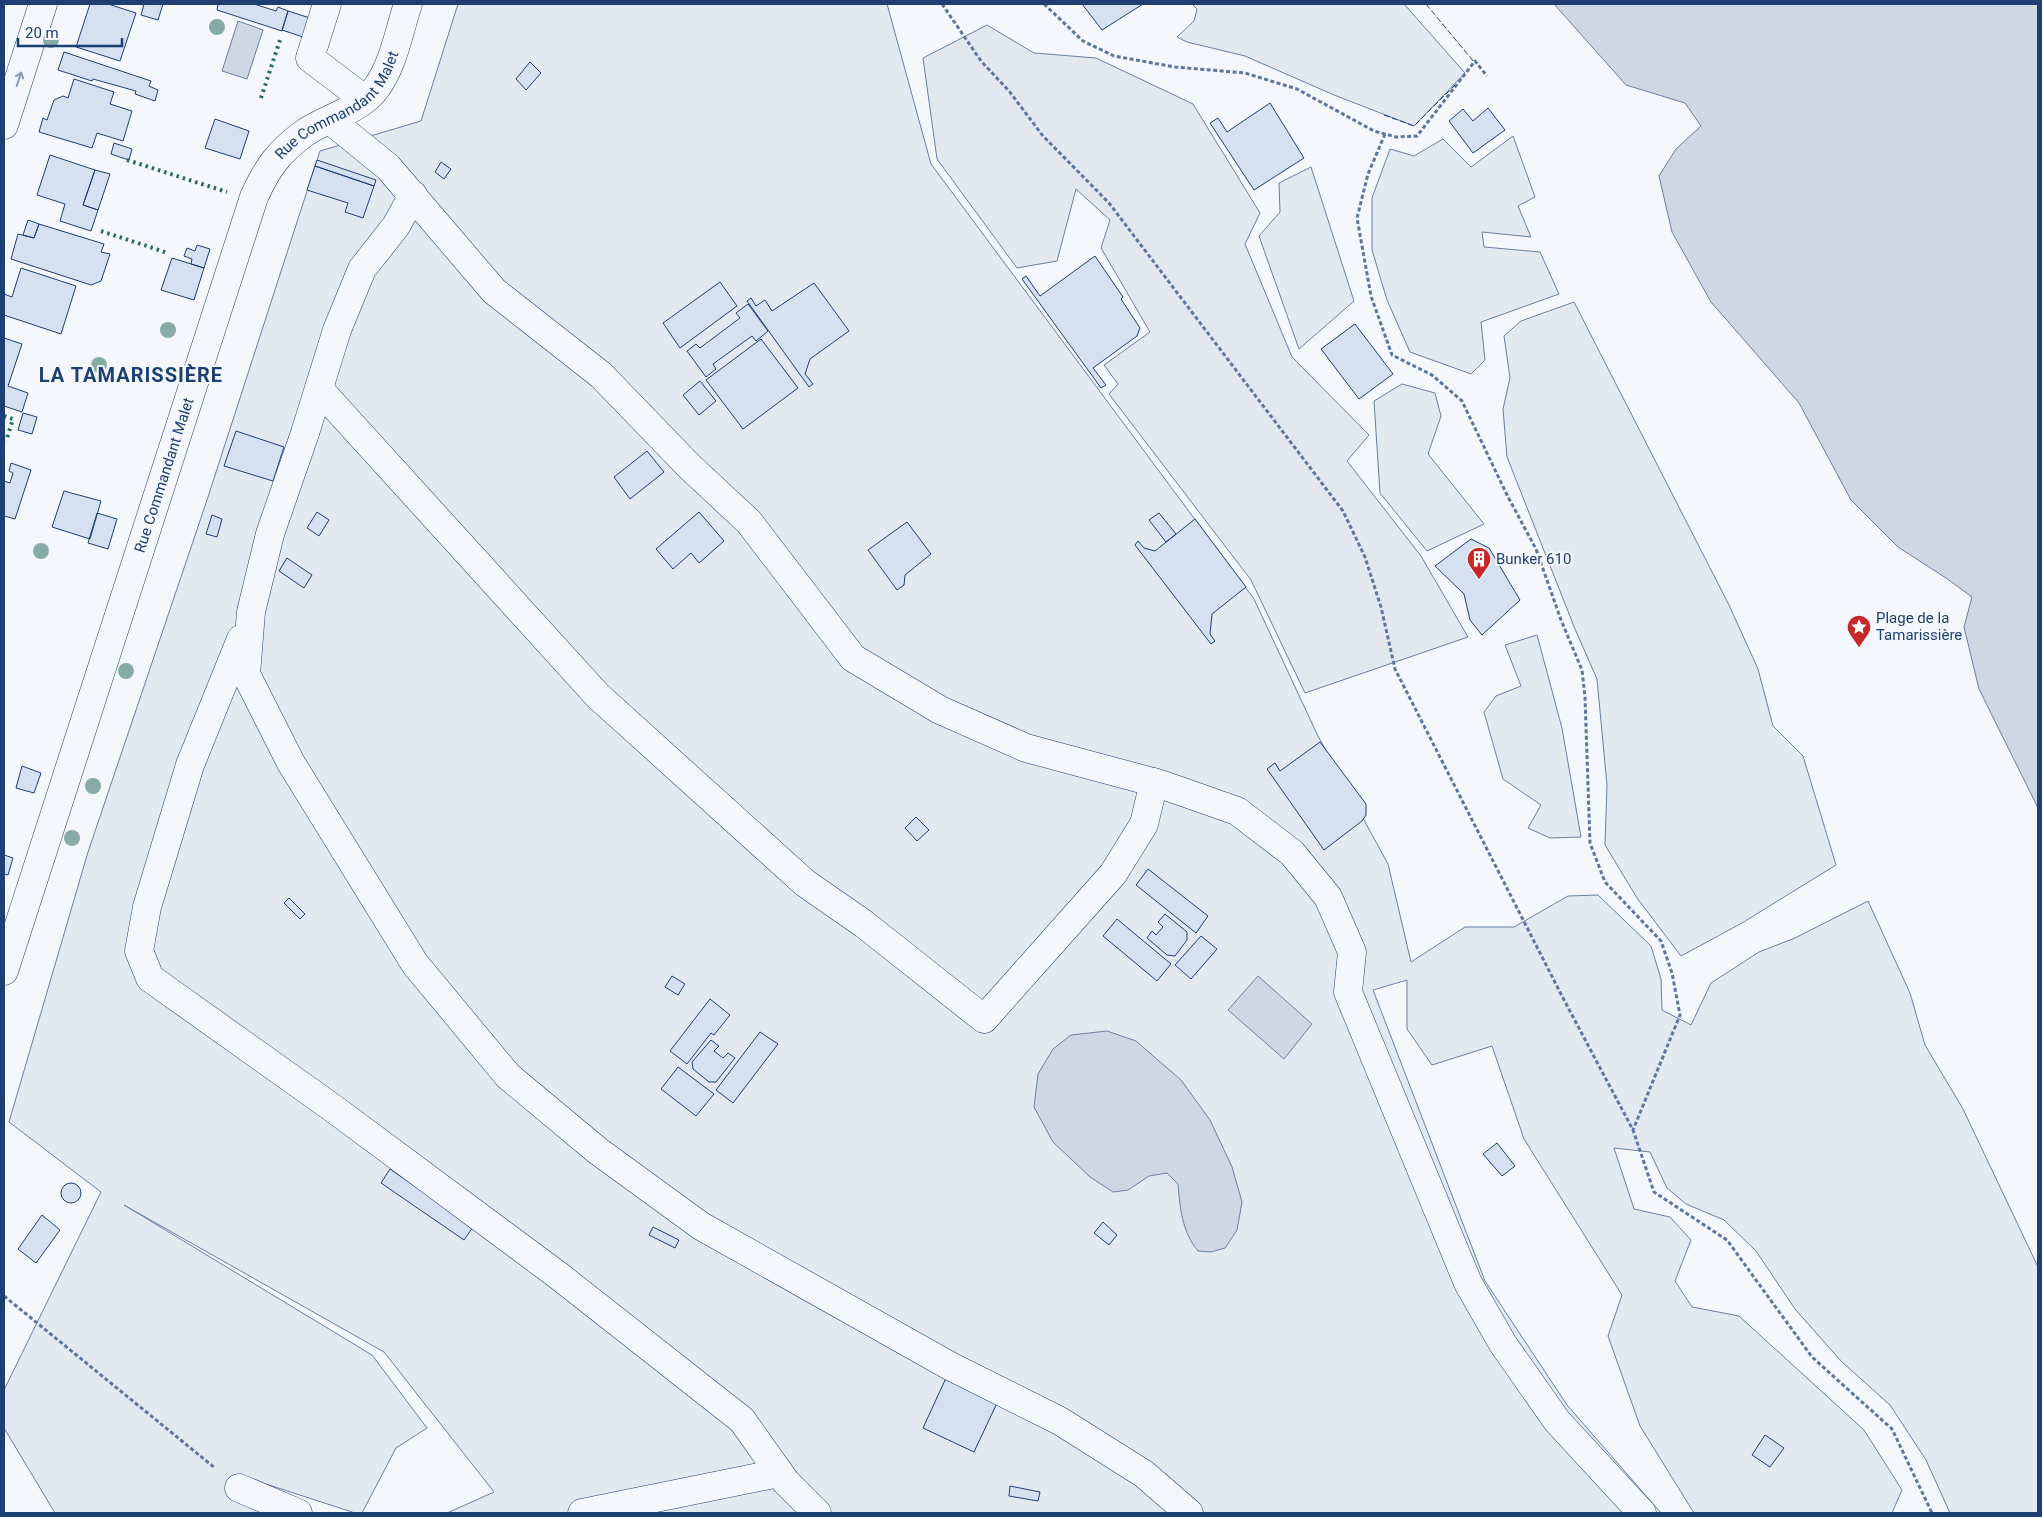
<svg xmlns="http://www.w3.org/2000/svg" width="2042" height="1517" font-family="Roboto,sans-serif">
<rect width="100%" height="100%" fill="#f4f7fb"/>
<path fill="#e3e9f0" stroke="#687fa3" d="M458,4H887L931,164L1254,599L1317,734L1388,864L1411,962L1465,927H1514L1568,896L1598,895L1651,946L1661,979L1662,1010L1691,1025L1711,983L1759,952L1795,938L1868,901L1910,993L1925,1045L1963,1109L2038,1267V1513H1950L1926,1460L1890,1405L1842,1362L1795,1309L1756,1251L1724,1220L1686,1204L1667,1188L1650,1152L1614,1148L1634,1209L1670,1217L1691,1240L1675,1281L1692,1307L1739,1316L1864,1430L1902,1490L1892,1513H1694L1640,1426L1608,1336L1622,1295L1524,1139L1492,1046L1432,1065L1407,1029V980L1373,990L1485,1281L1567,1405L1661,1513H447L494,1492L384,1352L124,1205L372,1355L427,1428L396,1448L362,1513H355L266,1484L273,1513H55L4,1428V1390L101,1192L9,1122L88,852L206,503L320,151L421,121Z
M1192,4H1404L1465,73L1414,126L1334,95L1245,56L1187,42L1177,37L1194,21L1197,9Z
M1513,136L1535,197L1518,206L1531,237L1482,232L1484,247L1540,252L1559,294L1481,322L1485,360L1471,374L1410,352L1387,300L1372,250V198L1390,149L1414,156L1443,139L1471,167Z
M1311,167L1354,301L1299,349L1259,236L1280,212L1279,183Z
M1574,302L1729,605L1758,669L1773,726L1803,756L1836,865L1742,923L1681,956L1637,898L1605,845L1607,785L1597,679L1575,629L1507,457L1503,409L1510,378L1504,336L1521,321Z
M1402,384L1435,393L1441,416L1428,454L1484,524L1427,551L1380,493L1374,401Z
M1537,635L1562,728L1581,837L1550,838L1528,828L1541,805L1503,779L1484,712L1496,696L1521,686L1505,645Z"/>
<path fill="#e3e8f0" stroke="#687fa3" d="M987,25L1034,53L1096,58L1193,104L1260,213L1245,244L1292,357L1369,435L1347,461L1421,556L1468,637L1305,693L1251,580L1109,394L1118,384L1104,365L1150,332L1101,248L1110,220L1076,189L1057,261L1017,268L937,159L923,58Z"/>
<path fill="#cfd7e4" stroke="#687fa3" d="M1554,4H2038V808L1979,689L1964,627L1972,597L1946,578L1898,547L1851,500L1799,403L1711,302L1672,232L1659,176L1676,149L1701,126L1685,103L1626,85Z
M238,21L263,30L247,79L222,71Z
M1258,976L1312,1024L1284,1059L1228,1010Z
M1107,1031L1136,1041L1181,1080L1210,1120L1232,1167L1242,1202L1237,1230L1225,1248L1211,1252L1198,1251C1182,1232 1180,1208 1178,1184L1167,1173L1149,1176L1128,1190L1113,1192L1090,1177L1053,1142L1034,1107L1038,1074L1053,1049L1071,1035Z"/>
<path fill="#d5e0f0" stroke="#1d3f73" d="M90,4H108L136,13L120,61L76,47Z
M144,4H163L158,20L141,15Z
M218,4H254L276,11L278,7L288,11L282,31L217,10Z
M1082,4H1143L1102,30Z
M288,11L310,18L303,37L282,30Z
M64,52L151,81L149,86L158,90L155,101L135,94L136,91L93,79L92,81L58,70Z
M530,62L541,73L526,90L516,79Z
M74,79L114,92L110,104L132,111L123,141L97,133L92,148L39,132L43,118L47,120L54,100L63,96L68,98Z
M1270,103L1304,158L1254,190L1210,123L1218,118L1227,132Z
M1488,108L1505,130L1473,153L1449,121L1463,109L1473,121Z
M215,119L249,131L240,159L205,148Z
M114,143L132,149L129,160L111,154Z
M50,155L95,170L83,205L98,210L91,231L60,221L65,204L37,195Z
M317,160L376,180L374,186L315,166Z
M441,162L451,169L444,179L435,172Z
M315,166L374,186L363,218L345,212L348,203L307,190Z
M95,170L110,174L98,210L83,205Z
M28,220L39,224L34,238L23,235Z
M39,224L104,244L101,252L110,254L101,281L91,285L11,259L18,234L34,238Z
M197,245L210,249L204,268L191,264L192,259L184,256L187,248L195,251Z
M1095,256L1123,297L1121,299L1140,328L1137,336L1093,368L1106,385L1101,388L1022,279L1026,276L1040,296Z
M172,258L204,268L194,300L161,290Z
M21,268L76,286L61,334L4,315V294L12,297Z
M720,282L737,306L680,348L663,323Z
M814,283L849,331L810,359L805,374L813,384L809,387L747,301L751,298L756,306L765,300L772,311Z
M748,304L768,331L756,341L752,336L713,364L716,369L706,377L687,351L696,344L700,348L740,318L736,313Z
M1355,324L1393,374L1359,399L1321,349Z
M4,338L22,344L8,386L28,393L22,412L4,406Z
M761,339L798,388L743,429L706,380Z
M700,381L716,401L699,415L683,395Z
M23,413L37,417L32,434L18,430Z
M236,431L284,447L273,481L224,466Z
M647,451L664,472L630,499L614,477Z
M11,463L31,470L15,519L4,516V481L10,483L13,473L9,471Z
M64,491L101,501L90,539L52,527Z
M317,512L329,520L319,536L307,528Z
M699,512L724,541L699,563L691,553L673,569L656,549Z
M97,513L117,519L108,549L88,543Z
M1159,513L1176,534L1166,542L1149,520Z
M212,515L222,519L217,537L206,534Z
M1195,519L1246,587L1212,614L1210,634L1215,641L1211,644L1135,545L1138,541L1144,548L1155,551Z
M907,522L931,554L905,575L904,585L897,590L868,550Z
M1471,539L1489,548L1520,600L1482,635L1470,620L1464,594L1435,566Z
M287,558L312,575L304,588L279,571Z
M1320,742L1366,804V815L1362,821L1324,850L1267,769L1275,763L1280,771Z
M22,766L41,773L34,793L16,788Z
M916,817L929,830L917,841L905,828Z
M4,855L13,858L8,875L4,874Z
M1148,869L1208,916L1196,933L1136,885Z
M289,898L305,914L300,919L284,903Z
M1165,914L1187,932V940L1175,956L1167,955L1147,938L1152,931L1156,935L1163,927L1158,922Z
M1117,919L1171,964L1157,981L1103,936Z
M1201,936L1217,949L1191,979L1175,965Z
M672,976L685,984L678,995L665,987Z
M710,999L730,1015L714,1035L711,1033L687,1064L670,1051Z
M760,1032L778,1044L733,1103L716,1090Z
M711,1040L719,1046L714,1051L723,1058L728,1053L735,1058L716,1082H709L693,1069L692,1062Z
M678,1067L714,1094L696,1116L661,1089Z
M1497,1143L1515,1166L1502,1176L1483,1154Z
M390,1169L473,1227L464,1240L381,1183Z
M61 1193a10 10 0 1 1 20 0a10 10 0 1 1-20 0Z
M42,1215L60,1230L36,1263L18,1249Z
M1103,1222L1117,1235L1109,1245L1094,1233Z
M653,1227L679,1240L675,1248L649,1235Z
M946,1378L997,1403L974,1452L923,1428Z
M1765,1435L1784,1448L1770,1467L1752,1455Z
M1010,1486L1040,1492L1038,1501L1009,1496Z"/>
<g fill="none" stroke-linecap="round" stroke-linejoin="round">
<defs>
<g id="minor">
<path d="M327,4L310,58L364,99"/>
<path d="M330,120L388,167L494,291L601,375L689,466L749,522L853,658L940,710L1026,748L1160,784L1237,811L1292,853L1328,897L1352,952L1348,992L1468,1283L1503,1344L1557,1421L1642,1513"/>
<path d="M4,125L43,4"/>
<path d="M413,195L396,226L362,269L337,330L305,433L270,534L251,612L246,674L291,763L415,964L508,1076L598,1151L701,1226L950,1366L1060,1421L1144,1474L1189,1513"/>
<path d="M319,389L598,696L805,883L864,924L984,1019L1113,874L1144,824L1154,782"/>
<path d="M241,639L190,765L147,907L139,951L150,978L334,1109L559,1276L742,1420L786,1482L817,1513"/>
<path id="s1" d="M4,971L254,197C267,168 279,151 306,132C329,117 361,110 377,87C394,63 399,31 408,4"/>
<path d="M239,1488L298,1513"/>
<path d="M582,1513L779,1473"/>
</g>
</defs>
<use href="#minor" stroke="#1d3f73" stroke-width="29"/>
<path stroke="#5e769c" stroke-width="3" stroke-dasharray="4 2.5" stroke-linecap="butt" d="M942,4L981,61L1009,91L1043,136L1109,203L1343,511L1365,557L1381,607L1395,669L1563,998L1633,1130L1654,1192L1727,1240L1812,1357L1892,1429L1932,1513
M1044,4L1083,41L1114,56L1175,67L1245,73L1297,89L1374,131L1396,137L1417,136L1475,61L1487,76
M1385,134L1368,174L1357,218L1371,296L1392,355L1432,375L1462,401L1508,497L1536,549L1561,620L1582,670L1585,697L1590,843L1605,882L1661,941L1672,973L1680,1015L1633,1130
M4,1296L215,1468"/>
<use href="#minor" stroke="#f4f7fb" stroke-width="28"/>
<path stroke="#2c6c60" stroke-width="4" stroke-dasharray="2.5 4" stroke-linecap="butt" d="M261,98L281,37
M127,160L227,192
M101,231L168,253
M4,416L13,419L6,441"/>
<path stroke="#1d3f73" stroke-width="1" stroke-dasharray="6 2.5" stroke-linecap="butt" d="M1426,4L1474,62
M1384,115L1414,126L1455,85"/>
</g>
<g fill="#86aba6">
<circle cx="217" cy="27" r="8"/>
<circle cx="51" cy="40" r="8"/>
<circle cx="168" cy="330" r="8"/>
<circle cx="99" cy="365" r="8"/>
<circle cx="41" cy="551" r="8"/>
<circle cx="126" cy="671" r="8"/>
<circle cx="93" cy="786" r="8"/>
<circle cx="72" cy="838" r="8"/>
</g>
<defs><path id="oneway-shaft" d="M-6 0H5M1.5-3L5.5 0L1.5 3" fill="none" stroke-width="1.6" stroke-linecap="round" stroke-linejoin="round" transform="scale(1.25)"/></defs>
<use stroke="#889bb7" href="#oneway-shaft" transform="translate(19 79) rotate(-72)"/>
<defs>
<symbol id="building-pin" viewBox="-11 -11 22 30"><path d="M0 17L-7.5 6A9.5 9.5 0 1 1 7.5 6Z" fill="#c62828" stroke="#f4f7fb"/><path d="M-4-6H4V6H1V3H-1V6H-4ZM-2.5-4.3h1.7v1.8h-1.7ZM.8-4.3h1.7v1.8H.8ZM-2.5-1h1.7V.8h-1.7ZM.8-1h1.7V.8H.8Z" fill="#fff"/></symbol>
<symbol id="sight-pin" viewBox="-11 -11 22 30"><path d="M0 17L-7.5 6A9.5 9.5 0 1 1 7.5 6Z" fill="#c62828" stroke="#f4f7fb"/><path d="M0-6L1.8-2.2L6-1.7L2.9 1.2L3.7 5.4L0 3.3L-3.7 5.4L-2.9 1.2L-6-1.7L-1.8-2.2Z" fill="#fff"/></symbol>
</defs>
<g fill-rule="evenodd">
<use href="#building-pin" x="1465" y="545" width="28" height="38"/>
<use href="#sight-pin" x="1845" y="613" width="28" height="38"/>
</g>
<g text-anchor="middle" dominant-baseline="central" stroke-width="4" stroke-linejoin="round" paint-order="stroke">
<g font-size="15" fill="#1d3f73" stroke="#f4f7fb">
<text stroke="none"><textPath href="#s1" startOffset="941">Rue Commandant Malet</textPath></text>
<text stroke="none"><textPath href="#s1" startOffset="521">Rue Commandant Malet</textPath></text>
</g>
<g font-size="15" fill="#1d3f73" stroke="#f4f7fb" text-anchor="start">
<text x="1496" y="559">Bunker 610</text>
<text x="1876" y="618">Plage de la<tspan x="1876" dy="17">Tamarissière</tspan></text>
</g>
<g font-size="20" font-weight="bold" letter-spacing="1" fill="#1d3f73" stroke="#f4f7fb">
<text x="131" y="375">LA TAMARISSIÈRE</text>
</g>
</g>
<rect width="2042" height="1517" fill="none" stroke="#1d3f73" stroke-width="10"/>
<path d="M18 38v8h104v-8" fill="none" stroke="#1d3f73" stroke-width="2.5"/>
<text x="25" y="38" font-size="15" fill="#1d3f73" stroke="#f4f7fb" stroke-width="4" paint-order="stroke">20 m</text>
</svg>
